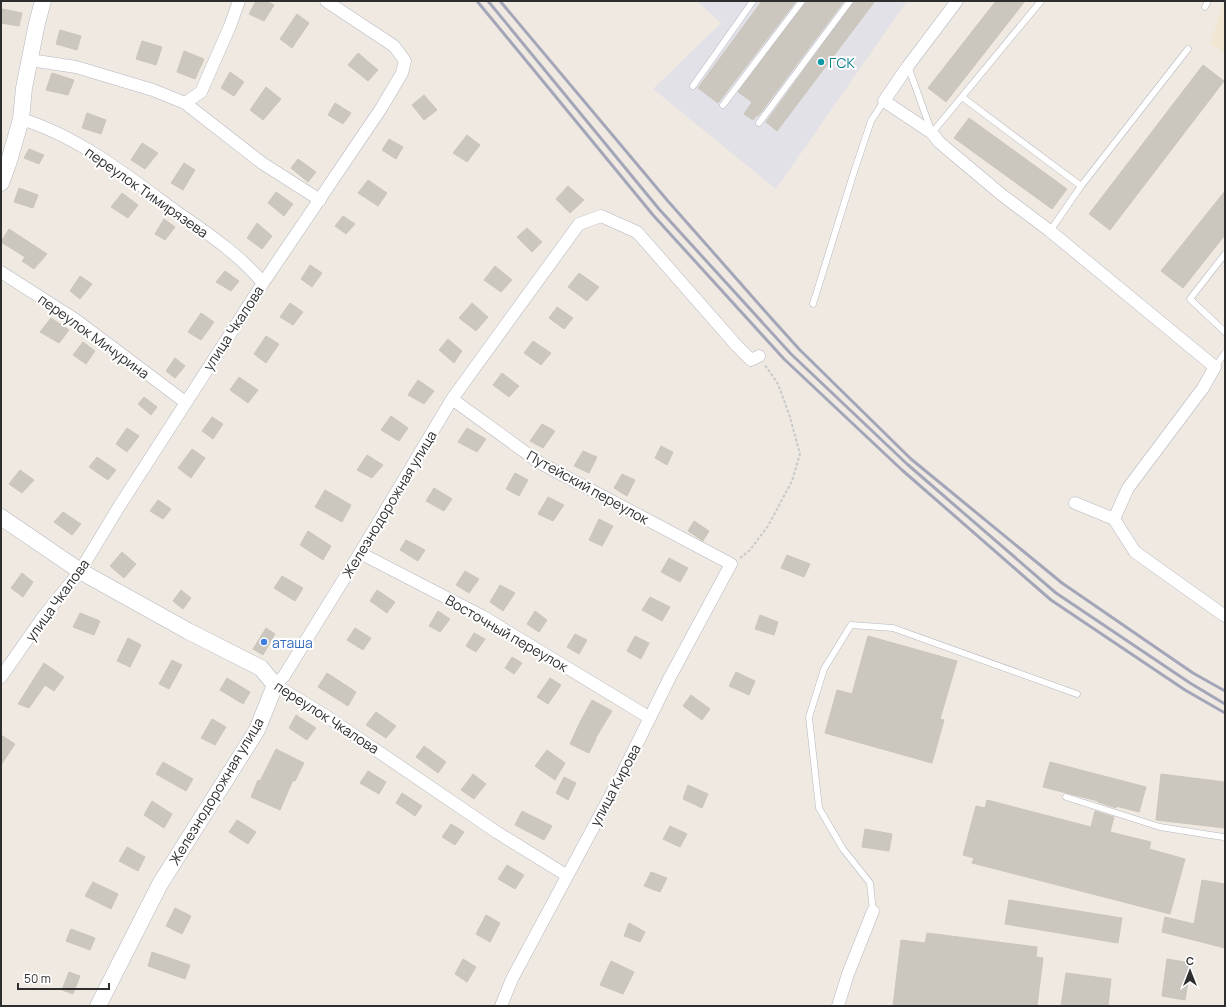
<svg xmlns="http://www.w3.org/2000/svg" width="1226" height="1007" font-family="Manrope,sans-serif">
<rect width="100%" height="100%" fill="#efe9e1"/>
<path fill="#e3e1e8" d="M697,1H907L776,189L653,89L721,23Z"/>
<path fill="#f0e6d1" d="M1224,1H1225V52L1210,44Z"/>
<path fill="#cbc7bf" stroke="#cbc5ba" d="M256,1H266L274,5L264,21L249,14Z
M762,1H796L718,103L698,88Z
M806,1H844L758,116L757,115L753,120L744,114L752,102L738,92Z
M854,1H875L777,131L766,122Z
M996,1H1025L946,102L928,88Z
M2,9L22,13L19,26L1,23Z
M297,14L309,23L292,48L280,39Z
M60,30L81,36L77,50L56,44Z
M142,41L162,47L156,65L136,59Z
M184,51L204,59L195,79L177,72Z
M358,53L378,70L368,81L348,65Z
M1203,65L1224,81L1110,230L1089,214Z
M230,72L244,82L234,96L221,88Z
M52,73L74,80L68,95L46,90Z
M266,87L281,99L263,120L250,110Z
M424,95L437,110L424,120L412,105Z
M335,103L351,113L343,124L328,115Z
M87,113L106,120L101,134L82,128Z
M969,118L1067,189L1052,209L954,138Z
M467,135L480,145L467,162L453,153Z
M389,139L403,147L396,159L382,150Z
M142,143L158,153L145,169L131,160Z
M29,149L44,155L39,164L24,158Z
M298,159L316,172L308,182L291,168Z
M184,163L195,170L183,190L171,183Z
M368,180L387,193L378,206L358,193Z
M568,186L584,200L570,213L556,199Z
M19,188L38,195L33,208L14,202Z
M1225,191V235L1183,288L1161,271Z
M276,192L293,204L284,216L268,203Z
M122,193L138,205L128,218L111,207Z
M343,216L355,224L346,234L335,226Z
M164,219L175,227L165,240L155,234Z
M257,223L272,236L262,249L247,238Z
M527,228L542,242L532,252L517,237Z
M9,229L47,254L34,269L22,261L25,257L1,242Z
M310,265L322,273L312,287L301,279Z
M495,266L512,280L501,292L484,280Z
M225,271L239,281L231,291L216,282Z
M579,273L599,287L587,301L568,287Z
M80,276L92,284L80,299L70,291Z
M290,303L303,312L293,325L280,317Z
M472,303L488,317L476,331L459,318Z
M557,307L573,318L564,329L549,318Z
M201,313L214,322L201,340L188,332Z
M51,318L69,330L59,343L40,332Z
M266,336L279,344L266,363L254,354Z
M448,339L462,351L454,363L439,350Z
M533,341L551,353L541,365L524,353Z
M83,342L95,351L86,364L73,355Z
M175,358L185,366L175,378L166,371Z
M502,373L519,386L509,397L493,385Z
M239,377L258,390L248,403L230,390Z
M418,380L434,391L424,404L408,395Z
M144,397L157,407L151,415L138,404Z
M391,416L408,428L399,441L381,430Z
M212,417L223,424L213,439L202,431Z
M542,424L555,431L543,448L530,441Z
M127,428L139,436L127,452L116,444Z
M467,428L486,439L477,452L458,442Z
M661,446L673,452L667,465L655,458Z
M192,449L205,458L191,478L178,468Z
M583,451L597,457L589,473L574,466Z
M367,455L383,465L372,478L357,470Z
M97,457L116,470L108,480L89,467Z
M20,470L34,480L22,493L9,484Z
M515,473L528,480L519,496L506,489Z
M622,474L635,480L627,496L614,488Z
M434,488L452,499L444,511L426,501Z
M325,490L351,505L342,522L315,507Z
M548,497L564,505L553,521L538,514Z
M158,500L171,509L163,519L150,511Z
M63,512L81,524L72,535L54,522Z
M599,519L613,526L602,546L589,540Z
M694,521L709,531L703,541L688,531Z
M308,531L331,546L323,560L300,545Z
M406,540L425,550L418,561L400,550Z
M122,552L136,564L124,578L110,566Z
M787,555L810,564L804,577L781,568Z
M669,558L688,568L680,582L661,572Z
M465,571L479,579L469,593L456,585Z
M22,573L33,582L23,597L11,588Z
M282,576L303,588L295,601L274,588Z
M500,585L515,593L503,611L490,602Z
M181,590L191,598L183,609L173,601Z
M377,590L395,602L387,613L370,601Z
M650,597L670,607L662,621L642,610Z
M438,611L450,619L440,632L429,626Z
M535,611L547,620L539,632L527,624Z
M80,613L100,621L94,635L73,627Z
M760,615L778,622L774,635L755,629Z
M266,628L275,634L263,655L253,649Z
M355,628L371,638L363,650L347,640Z
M474,633L485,639L476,652L466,646Z
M575,634L587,640L579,654L567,647Z
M635,636L649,643L641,659L627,651Z
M868,636L957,661L940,719L944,720L932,763L825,733L837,690L852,694Z
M128,638L141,645L130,667L117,661Z
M512,657L522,663L514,674L505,668Z
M172,660L182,665L169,689L159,684Z
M44,663L64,677L54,691L45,685L29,708L18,704Z
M736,672L755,681L749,695L729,686Z
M327,673L356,692L348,706L318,687Z
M227,678L250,692L243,704L220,690Z
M550,678L561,685L548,704L537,697Z
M691,695L710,709L702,720L683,706Z
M592,700L612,711L595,739H596L589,753L570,744L580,722Z
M376,712L396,726L386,738L366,725Z
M296,715L316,728L307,740L289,728Z
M212,719L226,727L215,745L201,738Z
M1,735L15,744L1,765Z
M424,746L446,762L438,773L416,757Z
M276,749L304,763L295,781L293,780L280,810L251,797L258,780L260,781Z
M547,750L565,763L555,780L535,766Z
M163,762L193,779L186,791L156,774Z
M1050,762L1146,787L1139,812L1116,806V808L1098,802V801L1043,787Z
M368,771L386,782L379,794L360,783Z
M473,774L486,784L474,799L461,790Z
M1161,774L1225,782V828L1156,820Z
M564,777L576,783L568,800L556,793Z
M688,785L708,794L702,808L683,799Z
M402,793L422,806L415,816L396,803Z
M987,800L1091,827L1095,811L1114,817L1110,832L1151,842L1149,849L1185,859L1170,914L972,863L974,858L963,855L976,806L985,808Z
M152,801L172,814L164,828L144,815Z
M522,811L552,826L544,840L515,825Z
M237,820L256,832L248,844L229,832Z
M451,824L464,832L455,845L442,837Z
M670,826L687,834L680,847L663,839Z
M865,829L892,834L889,851L862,847Z
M127,847L145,857L138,871L119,861Z
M507,865L524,875L515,889L498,879Z
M651,872L667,878L660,892L644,886Z
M1202,880L1225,884V948L1162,932L1165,917L1194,924Z
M93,882L118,894L111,909L85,896Z
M1009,900L1122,918L1118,943L1005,924Z
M175,908L191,916L182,934L166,926Z
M486,915L500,923L490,942L476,934Z
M629,923L645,932L640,942L624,936Z
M71,929L95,938L90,950L66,941Z
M927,933L1037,947L1036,957L1043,958L1037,1006H893L901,940L925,943Z
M152,952L190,965L185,979L148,966Z
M463,959L476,967L467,982L455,974Z
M1167,959L1191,963L1185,1000L1162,996Z
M611,961L634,972L623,994L600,985Z
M69,972L80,976L73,994L62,990Z
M1066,973L1111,979L1108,1006H1061Z"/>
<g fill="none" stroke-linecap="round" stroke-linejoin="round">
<defs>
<path id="service" d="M1205,7L1208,1
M908,66L932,133L1041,1
M693,86L753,1
M962,97L1081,186
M723,105L802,1
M759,123L850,1
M1050,231L1081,186L1188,49
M1225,254L1190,299L1225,332
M813,304L853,175L871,121L884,101
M1215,367L1225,353
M1066,797L1160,827L1223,837L1225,838
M873,911L870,883L843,849L819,808L809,717L824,669L851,625L893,628L1077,694"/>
<path id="minor" d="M957,1L908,66L884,101L932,133L939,142L1002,195L1050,231L1215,367L1203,388L1128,488L1114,519
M30,60L76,67L153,90L185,103L262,163L320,200
M185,103L201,92L230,26L239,1
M21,119C78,136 129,177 177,212C207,233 239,254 263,283
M1,272L76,320L185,402
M452,399L540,463L731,564L670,677L622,774L512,979L501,1006
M1075,503L1114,519L1135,552L1225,616
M360,553L482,616L650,718
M1,677L43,617L80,571L120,505L263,283L382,107L402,73L405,61L394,46L326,1
M566,875L498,833L326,716L275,685L284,676L360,553L452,399L579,224L601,216L637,232L737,346L751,360L759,356
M838,1006L848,974L873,911"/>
<path id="tertiary" d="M1,183L9,161L21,119L24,88L37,23L43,1
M1,517L80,571L188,631L261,668L275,685L257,730L160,884L98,1006"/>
</defs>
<use href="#service" stroke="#b4b7c1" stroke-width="7"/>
<use href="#minor" stroke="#b4b7c1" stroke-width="13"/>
<use href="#tertiary" stroke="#b4b7c1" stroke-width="17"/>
<path stroke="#c9c9c9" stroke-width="2" stroke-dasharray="3 2" stroke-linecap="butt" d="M740,558L750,550L768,526L792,481L800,454L790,417L778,384L765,365"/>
<use href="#service" stroke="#fff" stroke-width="6"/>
<use href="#minor" stroke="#fff" stroke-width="12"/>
<use href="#tertiary" stroke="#fff" stroke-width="16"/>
<path stroke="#a3a6b8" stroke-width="3" d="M477,1L653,215L784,359L902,470L1051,600L1185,690L1225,713
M488,1L659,209L791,354L907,464L1056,593L1190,683L1225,704
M500,1L667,200L772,319L799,349L911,459L1062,583L1193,673L1225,691"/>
</g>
<circle fill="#0f9aa8" stroke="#fff" stroke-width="1.5" cx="821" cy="62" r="4"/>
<circle fill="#3f7fe0" stroke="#fff" stroke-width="1.5" cx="264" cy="642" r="4"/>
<g text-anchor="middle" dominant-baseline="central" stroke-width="4" stroke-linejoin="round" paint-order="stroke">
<g font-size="14" fill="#0d838f" stroke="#fff" text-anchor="start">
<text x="829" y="62">ГСК</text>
</g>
<g font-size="14" fill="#2e2e2e" stroke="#fff">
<text transform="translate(147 192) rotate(35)">переулок Тимирязева</text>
<text transform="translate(233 328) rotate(-57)">улица Чкалова</text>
<text transform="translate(94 336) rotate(36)">переулок Мичурина</text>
<text transform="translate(588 487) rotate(29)">Путейский переулок</text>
<text transform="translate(389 504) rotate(-59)">Железнодорожная улица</text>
<text transform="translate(57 600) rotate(-54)">улица Чкалова</text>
<text transform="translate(507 633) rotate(30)">Восточный переулок</text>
<text transform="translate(327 717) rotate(33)">переулок Чкалова</text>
<text transform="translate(615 785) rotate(-62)">улица Кирова</text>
<text transform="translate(216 791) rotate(-59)">Железнодорожная улица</text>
</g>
<g font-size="14" fill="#366cbe" stroke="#fff" text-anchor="start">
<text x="272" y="642">аташа</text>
</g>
</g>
<rect width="1226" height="1007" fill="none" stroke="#2e2e2e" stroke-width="4"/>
<g transform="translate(1190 971)" stroke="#ffffff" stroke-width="3" paint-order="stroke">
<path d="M0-3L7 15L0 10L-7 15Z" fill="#2e2e2e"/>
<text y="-6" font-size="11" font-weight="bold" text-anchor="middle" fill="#2e2e2e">С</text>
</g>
<path d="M18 983v6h91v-6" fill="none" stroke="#2e2e2e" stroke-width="2"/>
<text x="24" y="983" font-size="12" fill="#2e2e2e" stroke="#ffffff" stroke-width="3" paint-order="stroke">50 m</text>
</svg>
